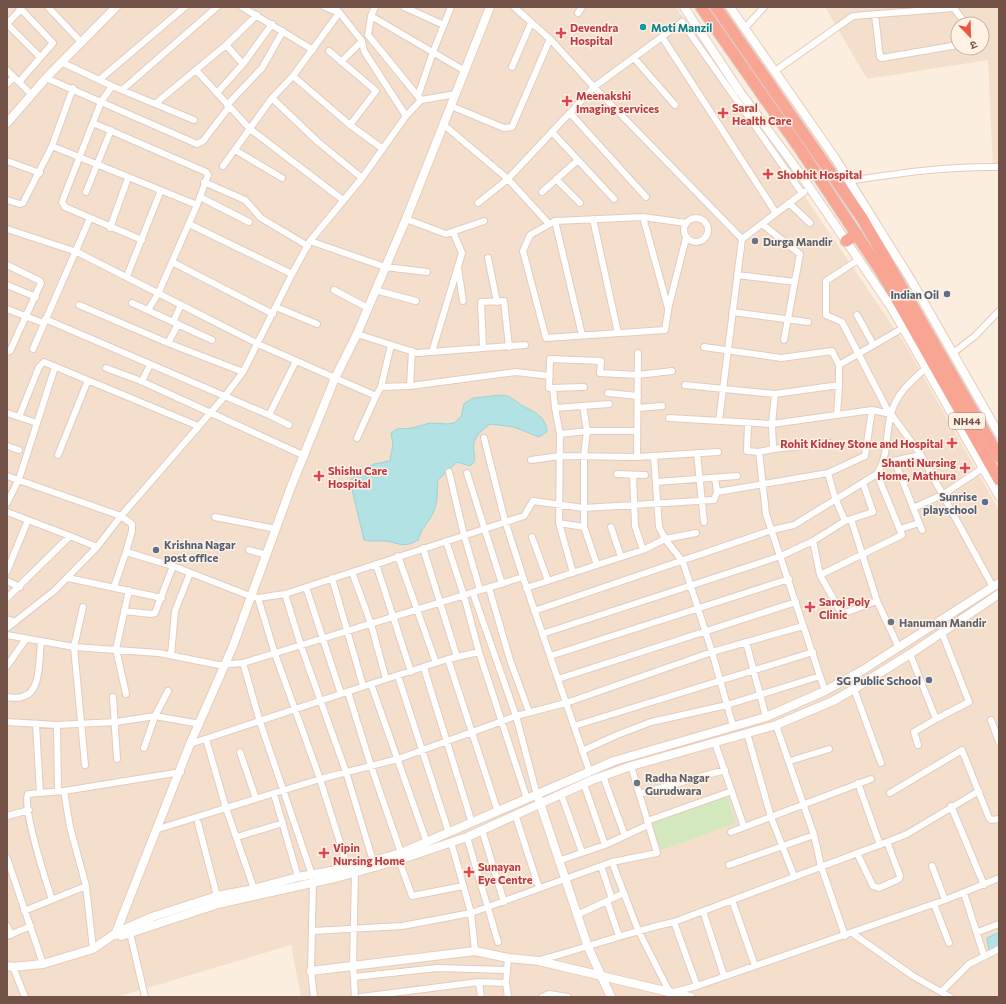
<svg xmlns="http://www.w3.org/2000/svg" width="1006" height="1004" font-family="Commissioner,'Noto Sans Devanagari',sans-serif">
<rect width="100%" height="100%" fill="#fceede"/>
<path fill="#f4dfcd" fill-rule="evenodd" d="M7,7H676L905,344L999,510V997H301L291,945L117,997H7Z
M825,7H999V170H993L988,60L867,79ZM958,24H982V48H958Z"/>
<path fill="#d3e9bd" d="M727,795L736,823L661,850L651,823Z"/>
<path fill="#b3e2e5" stroke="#99d3d7" d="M502,395C510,396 512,398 518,403C532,412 546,414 547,432L539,437L514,427L490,424C483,429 476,435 474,443C472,453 479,460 470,466L457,462L438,480C437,491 438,505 432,515C427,524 421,529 418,540C403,548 401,544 387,541C379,540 372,542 364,540L350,481L357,472L374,464L390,461L393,444L391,433L397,429L412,428L430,423L448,424L454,423L461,417L464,404L473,398Z
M999,932V947L989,951L987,938Z"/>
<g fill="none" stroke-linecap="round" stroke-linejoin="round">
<defs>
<path id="street" d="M48,7L81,42
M242,7L313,50
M335,7L362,41L364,51L406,116
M375,7L371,16L465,71
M404,7L444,25
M514,7L550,39L594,87L742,239
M953,7L966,24
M578,13L582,7
M875,15L880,57L882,58L958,45
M371,16L368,35L421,100
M7,24L40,57
M7,24L21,9
M745,28L764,7
M662,37L776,213
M226,45L243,64
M329,51L376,91L350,125
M634,58L675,105
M61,62L112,86L194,120
M341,62L362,41
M512,67L531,23
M7,70L32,95
M196,70L250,129L343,200
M775,71L853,16L954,8
M293,76L350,125L383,149
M46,78L197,144L203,141L229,107
M99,80L185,7
M19,82L53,43L19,7
M7,84L14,77
M112,86L101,102L62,202L65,207L142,240
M122,90L217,7
M217,93L243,64L272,24
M418,96L433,52L451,7
M272,98L317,141L362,178
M156,103L226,45L257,15
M227,105L262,68L283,31
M451,106L504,128L512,127L550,39
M570,113L646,197
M93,123L206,172L208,175L197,205
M444,125L508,179L549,224
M552,132L614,199
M52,146L197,205L158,294L148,310
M235,150L282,178
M7,161L40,173
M223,166L272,98L293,76L339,13L325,7
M556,179L580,203
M849,181C899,173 949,166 999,167
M204,182L245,200L261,218L308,246
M86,192L111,130
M542,192L578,160
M200,197L249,222
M7,200L20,204L23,203L52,146L73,88
M478,203L508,179L594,87L682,22L802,193
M789,203L810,223
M643,217L668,308
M684 230a12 12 0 1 1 24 0a12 12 0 1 1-24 0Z
M406,219L446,234L484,221
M593,219L618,333
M555,221L582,335
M686,223L643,217L555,221L530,235L523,251L546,338L665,330L669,305L686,238
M189,224L292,274
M762,224L800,254L784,340
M110,228L128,178
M7,229L77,252L258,344L376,396L381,387L391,345
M310,241L385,267L427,272
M488,258L497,302
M858,260L826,281V315L842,322L889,413
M172,262L273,314
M7,265L40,281L41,283L10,351L7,352
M458,268L463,301
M737,275L795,282
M127,276L161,190
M7,285L36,297
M334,290L368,308
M375,290L416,301
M132,303L212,340
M79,305L168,343L243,372
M276,307L317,324
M7,309L43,323
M732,312L808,322
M857,315L873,344
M45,319L269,415L289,425
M173,322L181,305
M357,334L417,353L525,345
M168,343L178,324
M483,348L481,302L504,301L509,347
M33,349L90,218
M432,352L462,253L453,232
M953,353L975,336L999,311
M839,365L903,328
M106,368L141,381L143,379L150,365
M141,381L305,456
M685,385L775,394L839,385V365L832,351L781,358L704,347
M410,386L412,351
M381,387L410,386L516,372L550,376
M584,387L549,388L550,359L601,361L600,373L638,375L672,371
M553,388L555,408
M608,393L638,396
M609,404L555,408L560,434L587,431H637
M583,406L587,431L584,456V527L597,565
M638,408L662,406
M7,413L37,423L19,479L7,503
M269,415L296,361
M837,415L839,385
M19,417L39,367L44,362L198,426
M669,418L772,424L872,410L891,414L921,455L993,587
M719,421L742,239L804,192
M37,423L55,367
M748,423L747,451L759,452L773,449L772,424L775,394
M560,434L559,523L573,573
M357,438L376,396
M484,438L505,521L523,577L589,770
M7,446L19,450
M773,449L830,443
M759,452L766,514L825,691
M697,453L704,522
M58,455L88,380
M654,456L659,527L665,539L683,562L712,652L733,726
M637,457L638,353
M531,460L560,456L637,457L718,452
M895,462L922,530
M884,463L921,455
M449,472L464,535L480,590
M467,473L502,584
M828,473L835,498L845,521
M617,474L645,475
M633,475L635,526L643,550
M7,476L121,516L132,524V531L126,552
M715,478L717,492L828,473L865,456L872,410
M656,482L737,476
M913,508L942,495L983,468
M7,512L70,536
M215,517L276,529
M851,519L877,601L899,648
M559,523L584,527
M611,527L621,557
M900,529L919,523
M532,537L548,581
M446,541L464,596L479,652L527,799
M813,541L820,575L902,535L877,474
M423,548L457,657
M249,550L267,555
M398,556L436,663
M376,564L411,672
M7,571L28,520
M352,572L371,624L386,679
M820,575L842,614L877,601
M68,578L162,598
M332,578L363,686
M7,581L20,587
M114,587L126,552L173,566L250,596L258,598L285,594L524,516L533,501L584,508L714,500L717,492
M306,587L341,694
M489,588L510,660L529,712
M526,588L643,550L665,539L696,533
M473,593L516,716L537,795
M285,594L301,646L346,772L373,861
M7,598L70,536L97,547
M258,598L275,654L320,779L348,868
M83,607L74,647L85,765
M124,611L151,614L155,613L173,566
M534,611L772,530L794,525L877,474C889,455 885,436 891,414C896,394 911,381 926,368
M7,619L15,622
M7,628L54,591L97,547L121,516L225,396L243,372L292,274L310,241L362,178L406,116L421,100L456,94
M542,634L781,556L813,541L845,521L873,512L863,483
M7,635L74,647L159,653L219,665L243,663L523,577
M746,642L766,717
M910,654L936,719L969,702L942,633
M171,655L175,611L190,573
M550,656L789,579
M448,659L498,812
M243,663L260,722L312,875
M7,666L26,639
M424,668L472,823
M398,676L449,833
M558,679L796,602
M371,684L427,843
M854,689L881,763
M348,692L371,766L401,853
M126,694L116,649L129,590
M7,697C43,704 38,667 41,642
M113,697L117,759
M991,720L999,742
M7,722L57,725L116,722L155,716L200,724
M36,725L40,793
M57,725L58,791
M776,725L814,835L821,866L845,936
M574,726L813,652
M747,733L771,817L794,876
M206,739L226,808L254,889
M715,743L744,827
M190,744L386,679L448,659L479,652
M918,745L914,732L936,719
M144,748L155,716L168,691
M582,751L617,735L651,722L727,705L820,676
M240,752L256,799
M790,761L829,749
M603,776L625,836
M858,783L880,845
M584,784L605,845
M64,791L70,827L86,886L93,949
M890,793L962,750L989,818L991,820L999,819
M274,794L298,877
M561,794L582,852
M639,794L725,770
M951,806L984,885
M515,814L539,888
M7,816L29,810
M647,821L732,791
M198,823L217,896
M158,829L320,779L398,759L516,716L566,703L712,652L803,626
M482,830L504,902
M731,832L871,779
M237,837L283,823
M467,837L498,942
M451,842L471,913L475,951
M857,853L873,886L879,888L899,879L900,876L887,842
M7,858L43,964
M399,860L412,896L463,886
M558,861L605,845L648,825
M612,862L638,930L670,993L697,986
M729,865L814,835
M601,866L612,899
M932,866L945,900
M313,882L311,971L314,997
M964,893L984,956
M52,900C46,881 22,809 28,794L64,791L181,772
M732,900L755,966
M607,901L619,936
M934,904L949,943
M24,911L86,886
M703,911L724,976
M577,915L624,893
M674,922L697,986L945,900L999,878
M7,926L11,935
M313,931L402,926L471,913L612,862L657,853L631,766
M978,932L999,924
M130,933L145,997
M852,933L913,976L950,997
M7,936L31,926
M540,960C585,948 629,932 674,922L887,842L907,834L979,791
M13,967L25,997
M354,977L437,968L507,970
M479,982L481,997
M506,983L508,958
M941,992L969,964L999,949
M355,997L353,965L355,872
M361,997L479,982L506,983L508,997
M542,997L549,994L568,997"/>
<path id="secondary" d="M684,7L740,92L799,172L891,307L999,496
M730,7L835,158L911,280L999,434
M7,123L46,78L116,7
M538,797L588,947L611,997
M115,935L190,744L233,646L291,487L335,378L357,334L406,219L490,7
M121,936L218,904L339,877L399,860L467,837L592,780L631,766L776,725L833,701L854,689L910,654L999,594
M7,966L13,967L43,964L93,949L116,933L152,917L217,896L254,889L298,877L348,868L401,853L614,761L766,717L825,691L863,670L999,583
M311,971L475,951L508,958L539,961L690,997"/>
<path id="highway" d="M701,7L800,149L882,273L999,480
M716,7L862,218L999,457
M846,241L857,234"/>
</defs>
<use href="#street" stroke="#e2cbbe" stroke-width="8"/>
<use href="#secondary" stroke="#e7ccba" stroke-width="10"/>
<use href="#highway" stroke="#dad2cf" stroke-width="13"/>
<use href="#street" stroke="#fff" stroke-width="6"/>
<use href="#secondary" stroke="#fff" stroke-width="8"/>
<use href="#highway" stroke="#f8a593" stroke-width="11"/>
</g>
<circle fill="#0f9aa8" stroke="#fff2e5" stroke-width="1.5" cx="643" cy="27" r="4"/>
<g fill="#e0444e" stroke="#fff2e5" stroke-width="1.5">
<path d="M559 27h4v4h4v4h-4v4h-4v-4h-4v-4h4z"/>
<path d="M565 95h4v4h4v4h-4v4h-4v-4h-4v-4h4z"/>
<path d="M721 107h4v4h4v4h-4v4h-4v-4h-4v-4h4z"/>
<path d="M766 168h4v4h4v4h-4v4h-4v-4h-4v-4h4z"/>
<path d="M950 437h4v4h4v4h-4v4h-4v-4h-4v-4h4z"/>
<path d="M963 462h4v4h4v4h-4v4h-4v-4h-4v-4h4z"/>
<path d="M317 470h4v4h4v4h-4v4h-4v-4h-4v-4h4z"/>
<path d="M808 601h4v4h4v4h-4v4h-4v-4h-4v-4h4z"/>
<path d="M322 847h4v4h4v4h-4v4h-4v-4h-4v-4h4z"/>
<path d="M467 866h4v4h4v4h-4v4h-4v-4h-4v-4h4z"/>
</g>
<g fill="#6b7280" stroke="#fff2e5" stroke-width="1.5">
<circle cx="755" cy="241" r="4"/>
<circle cx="891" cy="622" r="4"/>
<circle cx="637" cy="783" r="4"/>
</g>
<g fill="#5c6f8a" stroke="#fff2e5" stroke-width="1.5">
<circle cx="947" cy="294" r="4"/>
<circle cx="985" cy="502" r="4"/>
<circle cx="156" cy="550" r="4"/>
<circle cx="929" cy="680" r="4"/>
</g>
<g text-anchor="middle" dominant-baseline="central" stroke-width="3" stroke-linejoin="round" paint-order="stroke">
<rect fill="#fff2e5" stroke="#9c8276" stroke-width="1" x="949" y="413" width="36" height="16" rx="3"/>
<g font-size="10" font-weight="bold" fill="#725246">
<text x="967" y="421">NH44</text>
</g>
<g font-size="11" font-weight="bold" fill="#be3a42" stroke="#fff2e5" text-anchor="start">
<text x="570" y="27">Devendra<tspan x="570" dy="13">Hospital</tspan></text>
<text x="576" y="95">Meenakshi<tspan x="576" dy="13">Imaging services</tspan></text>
<text x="732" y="107">Saral<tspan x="732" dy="13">Health Care</tspan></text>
<text x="777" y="174">Shobhit Hospital</text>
<text x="943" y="443" text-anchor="end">Rohit Kidney Stone and Hospital</text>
<text x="956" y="462" text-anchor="end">Shanti Nursing<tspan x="956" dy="13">Home, Mathura</tspan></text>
<text x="328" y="470">Shishu Care<tspan x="328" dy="13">Hospital</tspan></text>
<text x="819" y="601">Saroj Poly<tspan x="819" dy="13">Clinic</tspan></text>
<text x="333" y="847">Vipin<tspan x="333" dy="13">Nursing Home</tspan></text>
<text x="478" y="866">Sunayan<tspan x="478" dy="13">Eye Centre</tspan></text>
</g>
<g font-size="11" font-weight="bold" fill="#0d838f" stroke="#fff2e5" text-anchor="start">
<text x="651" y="27">Moti Manzil</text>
</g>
<g font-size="11" font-weight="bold" fill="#5b616d" stroke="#fff2e5" text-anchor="start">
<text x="763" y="241">Durga Mandir</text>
<text x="899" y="622">Hanuman Mandir</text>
<text x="645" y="777">Radha Nagar<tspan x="645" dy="13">Gurudwara</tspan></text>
</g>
<g font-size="11" font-weight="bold" fill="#4e5e75" stroke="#fff2e5" text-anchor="end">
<text x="939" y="294">Indian Oil</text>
<text x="977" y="496">Sunrise<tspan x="977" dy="13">playschool</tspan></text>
<text x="164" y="544" text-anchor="start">Krishna Nagar<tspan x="164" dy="13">post office</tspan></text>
<text x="921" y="680">SG Public School</text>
</g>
</g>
<rect width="1006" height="1004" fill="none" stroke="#725246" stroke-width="16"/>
<g transform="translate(970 36) rotate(157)"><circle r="19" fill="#fff2e5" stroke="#c7b2a5"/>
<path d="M0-3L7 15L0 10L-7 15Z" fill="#e95840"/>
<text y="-6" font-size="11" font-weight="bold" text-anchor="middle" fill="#725246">उ</text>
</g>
</svg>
